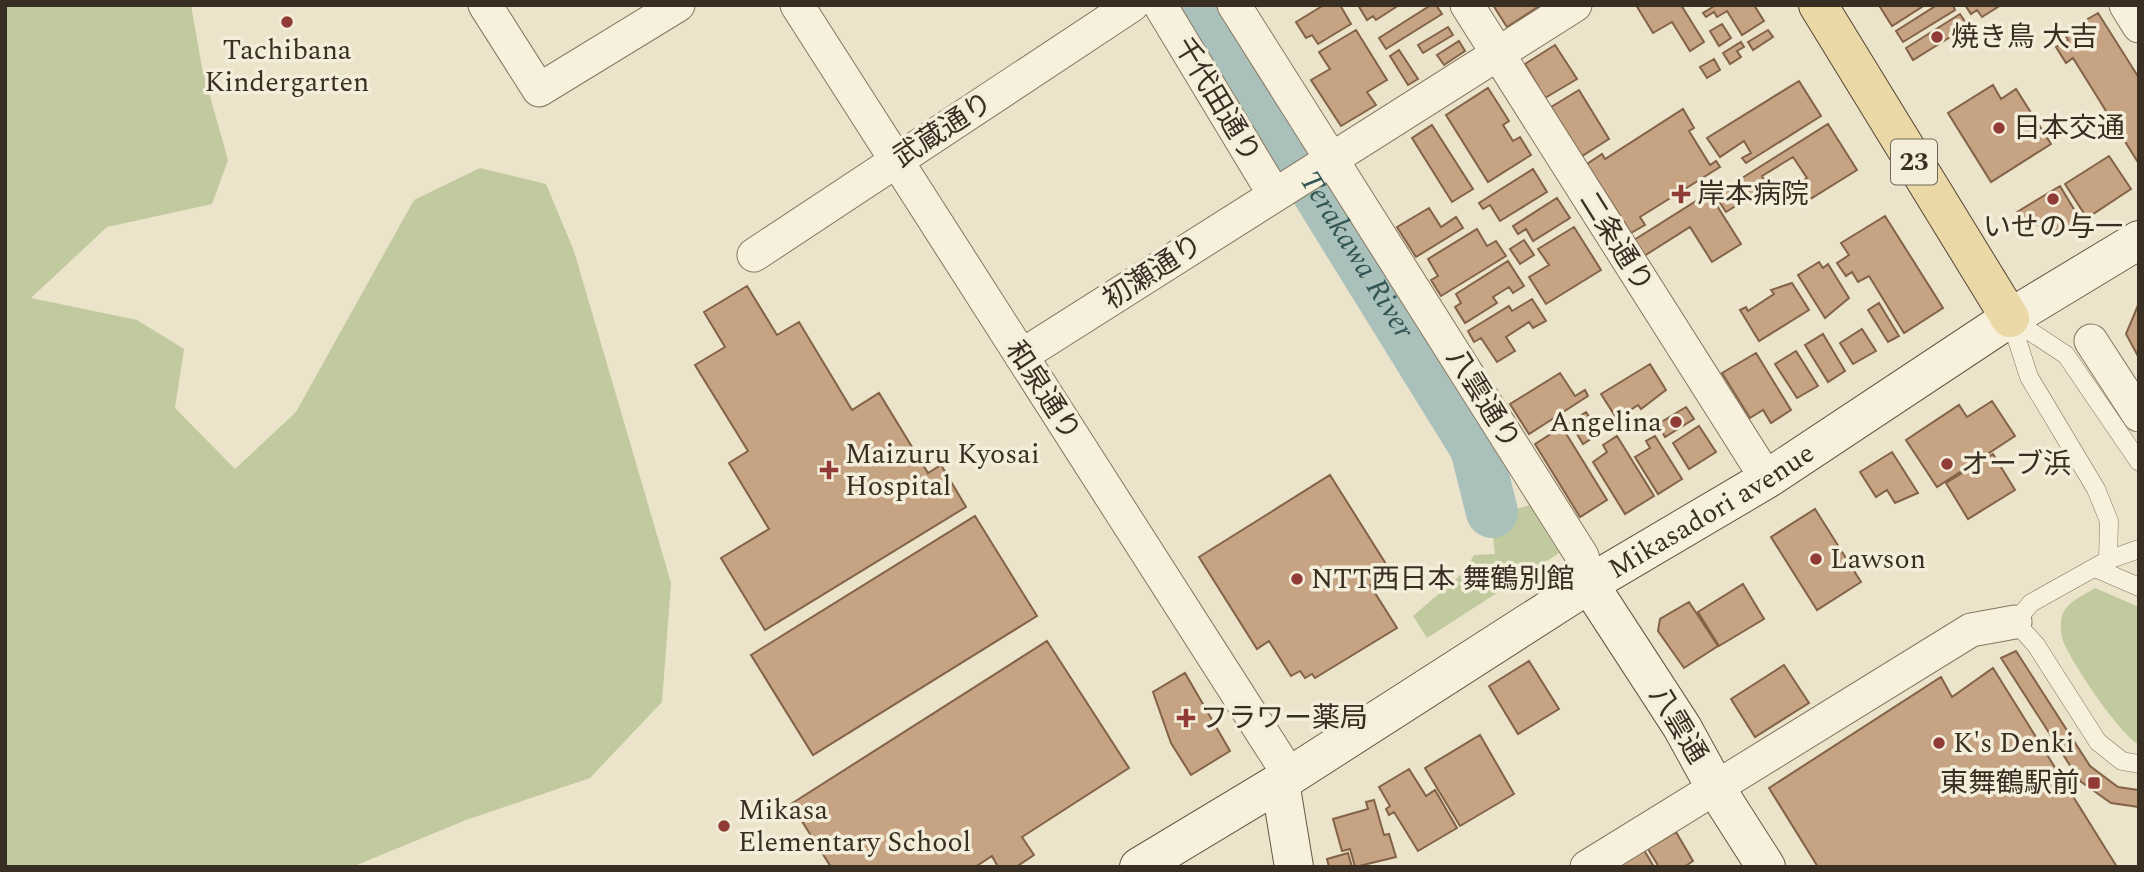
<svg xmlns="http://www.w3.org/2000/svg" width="2144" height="872" font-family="Spectral,'Noto Sans JP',serif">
<rect width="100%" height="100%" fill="#ebe3ca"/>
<path fill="#c1c99e" d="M5,5H191L202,68L228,160L212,204L107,227L31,298L137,320L184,349L175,408L235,469L296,412L414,200L480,168L546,184L574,251L671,583L662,702L590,778L466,820L352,867H5Z
M1529,505L1559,553L1427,638L1413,616L1463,573L1474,555L1495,554L1491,518Z
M2095,588L2139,607V744C2121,737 2068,658 2062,638C2061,633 2060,621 2062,616C2067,601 2083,596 2095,588Z"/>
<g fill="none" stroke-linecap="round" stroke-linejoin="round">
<path stroke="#aac0bb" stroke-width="52" id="s1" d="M1202,5L1476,448L1492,512"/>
</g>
<path fill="#c6a383" stroke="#836348" stroke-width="2" d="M1324,5H1340L1351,24L1318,44L1312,35L1306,38L1296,22Z
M1358,5H1399L1376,20L1373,16L1367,20Z
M1431,5H1436L1442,14L1386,49L1379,38Z
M1493,5H1541L1507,27Z
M1636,5H1681L1704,42L1690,51L1672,22L1653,33Z
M1716,5H1754L1764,21L1742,35L1727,11L1717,17L1714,12L1706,17L1703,13Z
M1882,5H1925L1892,26L1880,7Z
M1937,5H1953L1955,10L1903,42L1896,31Z
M1965,5H2001L1982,17L1977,10L1971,14Z
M2098,13L2139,78V164L2073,58L2066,63L2056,47L2068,40L2064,33Z
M1960,14L1968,26L1913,60L1906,48Z
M1722,24L1731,38L1719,46L1710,31Z
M1448,27L1453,35L1423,53L1418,45Z
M1356,30L1387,80L1367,92L1376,105L1341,126L1311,80L1330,69L1319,52Z
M1768,30L1773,37L1753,50L1748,42Z
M1459,41L1465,51L1444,65L1437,55Z
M1741,42L1744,47L1737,51L1741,57L1730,64L1723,53Z
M1555,45L1577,79L1545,98L1525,64Z
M1399,50L1418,79L1408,85L1390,56Z
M1714,59L1720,70L1707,78L1700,67Z
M1799,81L1821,116L1746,163L1742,158L1751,153L1744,141L1720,157L1707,138Z
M1993,85L2001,99L2016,89L2051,144L1991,182L1948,113Z
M1488,88L1509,121L1503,125L1513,141L1520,137L1531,155L1488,182L1446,115Z
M1579,90L1609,139L1582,156L1551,107Z
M1683,109L1694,128L1689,131L1710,165L1716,161L1720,167L1640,217L1645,225L1631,233L1587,164L1602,154L1605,159Z
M1828,124L1857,170L1807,201L1797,184L1807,178L1793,157L1762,176L1768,186L1726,212L1715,195Z
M1432,125L1473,189L1452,202L1412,138Z
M2109,156L2131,189L2087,218L2065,184Z
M1533,169L1547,192L1500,221L1490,205L1483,209L1479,203Z
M2060,186L2084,226L2063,232L2022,221L2017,212Z
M1709,193L1741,244L1712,262L1690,227L1644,256L1634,240Z
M1557,198L1570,218L1533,241L1526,229L1518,234L1513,226Z
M1429,208L1441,227L1456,217L1463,228L1416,257L1397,227Z
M1885,216L1943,308L1904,333L1869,276L1858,282L1852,272L1846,276L1837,263L1849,255L1841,243Z
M1574,227L1601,270L1546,304L1529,277L1549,265L1538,249Z
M1477,229L1487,246L1496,241L1506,256L1441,296L1431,280L1438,276L1428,259Z
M1524,240L1534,255L1520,264L1510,249Z
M1508,261L1524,286L1513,293L1509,287L1493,297L1497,303L1465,323L1455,307L1461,303L1456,294Z
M1819,262L1823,268L1828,264L1849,298L1825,318L1798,275Z
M1792,283L1809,310L1759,341L1740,310L1746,307L1748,311L1774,294L1771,290Z
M747,286L777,335L799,322L852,410L879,393L928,473L941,465L966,507L765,630L721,558L769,529L729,463L748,451L695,365L725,347L704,312Z
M1532,299L1546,321L1533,328L1529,322L1506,337L1515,351L1497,362L1481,338L1474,342L1468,331L1509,306L1512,311Z
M1879,303L1899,336L1888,342L1868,310Z
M2139,303V358L2126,334Z
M1862,329L1876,351L1853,364L1840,343Z
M1823,334L1845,371L1828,382L1805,345Z
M1796,351L1818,386L1797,398L1775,364Z
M1756,353L1791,410L1771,423L1763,410L1750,418L1722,373Z
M1650,364L1666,390L1641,409L1638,405L1617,419L1601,394Z
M1560,373L1575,396L1585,390L1588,396L1529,434L1510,404Z
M1992,401L2015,436L1937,487L1906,440L1959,405L1967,417Z
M1686,407L1694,419L1665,437L1658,424Z
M1586,412L1600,433L1583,444L1570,422Z
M1699,426L1716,452L1689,469L1673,443Z
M1562,427L1607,500L1580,517L1535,444Z
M1617,436L1654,496L1625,514L1593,462L1607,452L1603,445Z
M1655,436L1682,479L1658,494L1635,457L1650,448L1646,441Z
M1892,452L1918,493L1895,503L1887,490L1876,497L1860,472Z
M1993,454L2015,490L1968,519L1946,483Z
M1330,475L1391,572L1370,585L1397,628L1315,678L1312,674L1305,678L1300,671L1291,676L1269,641L1257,649L1199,557Z
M1815,509L1861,582L1817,610L1771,537Z
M975,516L1037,616L813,755L751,655Z
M1743,584L1764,619L1719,646L1698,612Z
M1689,602L1718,646L1684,668L1658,631L1660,619Z
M1047,641L1129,768L1022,837L1034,855L1016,867H998L992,856L975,867H831L791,804Z
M2016,651L2090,766L2118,787L2139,790V807L2111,803L2080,781L2001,658Z
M1529,661L1559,709L1518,734L1489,686Z
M1784,665L1809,703L1755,737L1731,699Z
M1993,668L2117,867H1818L1769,788L1941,677L1952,697Z
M1185,673L1230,751L1191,775L1171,743L1153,692Z
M1480,735L1514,794L1460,826L1425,768Z
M1409,769L1426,796L1435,790L1457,828L1418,851L1394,812L1389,815L1386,809L1390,806L1379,787Z
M1374,800L1384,835L1389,834L1396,857L1355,867L1350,849L1342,851L1333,819L1368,809L1366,802Z
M1676,832L1693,861L1684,867H1659L1648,849Z
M1644,850L1654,867H1616Z
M1348,853L1352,867H1329L1327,859Z"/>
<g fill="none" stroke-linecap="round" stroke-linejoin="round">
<defs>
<path id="lane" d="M2010,318L2029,377L2096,489L2109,521L2108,560
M2010,318L2066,355L2139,462
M2139,549L2108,560L2031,603L2015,622L2036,645L2098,742L2122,761L2139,764
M2095,568L2139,587"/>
<path id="street" d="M485,5L539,90L678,5
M797,5L1290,776
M1160,5L1274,194
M1234,5L1582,556L1589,584
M1467,5L1767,479
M2126,5L2139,26
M754,255L1132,5
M2091,341L2139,415
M1021,356L1575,5
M1587,867L1971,630L2015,622"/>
<g id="secondary">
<path d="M1589,584L1682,727L1715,787L1766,867"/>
<path d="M1280,782L1294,867"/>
<path id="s2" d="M1139,867L1290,776L1589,584L1767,479L2010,318L2139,240"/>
</g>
<path id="primary" d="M1818,5L2010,318"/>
</defs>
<use href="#lane" stroke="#867760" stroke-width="19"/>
<use href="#street" stroke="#867760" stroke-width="35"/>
<use href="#secondary" stroke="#685843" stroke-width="40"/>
<use href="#primary" stroke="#554533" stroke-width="40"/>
<use href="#lane" stroke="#f6f0dc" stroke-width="18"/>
<use href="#street" stroke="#f6f0dc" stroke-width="33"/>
<use href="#secondary" stroke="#f6f0dc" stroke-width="38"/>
<use href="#primary" stroke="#ead9a6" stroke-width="38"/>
</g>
<g fill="#903b35" stroke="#f3edd9" stroke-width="2.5">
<circle cx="287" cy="22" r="7"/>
<circle cx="1937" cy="37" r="7"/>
<circle cx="1999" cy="128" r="7"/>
<path d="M1677.5 183.5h7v7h7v7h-7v7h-7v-7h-7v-7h7z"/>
<circle cx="2053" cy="199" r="7"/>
<circle cx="1676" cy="422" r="7"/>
<circle cx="1947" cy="464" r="7"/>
<path d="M825.5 459.5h7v7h7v7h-7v7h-7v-7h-7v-7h7z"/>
<circle cx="1816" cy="559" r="7"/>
<circle cx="1297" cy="579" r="7"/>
<path d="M1182.5 707.5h7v7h7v7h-7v7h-7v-7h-7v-7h7z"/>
<circle cx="1939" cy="743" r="7"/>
<rect x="2087" y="776" width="14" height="14" rx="3.5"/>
<circle cx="724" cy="826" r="7"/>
</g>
<g text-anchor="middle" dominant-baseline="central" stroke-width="7" stroke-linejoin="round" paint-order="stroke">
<rect fill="#f3edd9" stroke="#706759" stroke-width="2" x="1891" y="139.5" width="46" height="45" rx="5"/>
<g font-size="26" font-weight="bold" fill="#382e22">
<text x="1914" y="162">23</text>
</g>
<g font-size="28" fill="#382e22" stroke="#f3edd9" text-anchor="start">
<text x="1951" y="37">焼き鳥 大吉</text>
<text x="287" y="50" text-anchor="middle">Tachibana<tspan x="287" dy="32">Kindergarten</tspan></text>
<text x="2013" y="128">日本交通</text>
<text x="1697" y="194">岸本病院</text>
<text x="2053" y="227" text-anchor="middle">いせの与一</text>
<text x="1662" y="422" text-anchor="end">Angelina</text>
<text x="845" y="454">Maizuru Kyosai<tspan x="845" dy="32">Hospital</tspan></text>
<text x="1961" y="464">オーブ浜</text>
<text x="1830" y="559">Lawson</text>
<text x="1311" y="579">NTT西日本 舞鶴別館</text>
<text x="1200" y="718">フラワー薬局</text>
<text x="1953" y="743">K's Denki</text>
<text x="2080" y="783" text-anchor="end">東舞鶴駅前</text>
<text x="738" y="810">Mikasa<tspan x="738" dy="32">Elementary School</tspan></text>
</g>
<g font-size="28" fill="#382e22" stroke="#f3edd9">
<text transform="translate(1217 100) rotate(59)">千代田通り</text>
<text transform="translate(943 130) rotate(-33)">武蔵通り</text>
<text transform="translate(1616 242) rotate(58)">二条通り</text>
<text transform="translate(1153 272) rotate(-33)">初瀬通り</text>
<text transform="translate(1043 391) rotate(57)">和泉通り</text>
<text transform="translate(1483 399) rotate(58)">八雲通り</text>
<text stroke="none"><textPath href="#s2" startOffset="674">Mikasadori avenue</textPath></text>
<text transform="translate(1678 725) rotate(59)">八雲通</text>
</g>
<g font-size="30" font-style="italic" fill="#325656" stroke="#f3edd9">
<text stroke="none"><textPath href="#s1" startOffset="294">Terakawa River</textPath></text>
</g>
</g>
<rect width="2144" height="872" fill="none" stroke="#382e22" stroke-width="14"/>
</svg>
